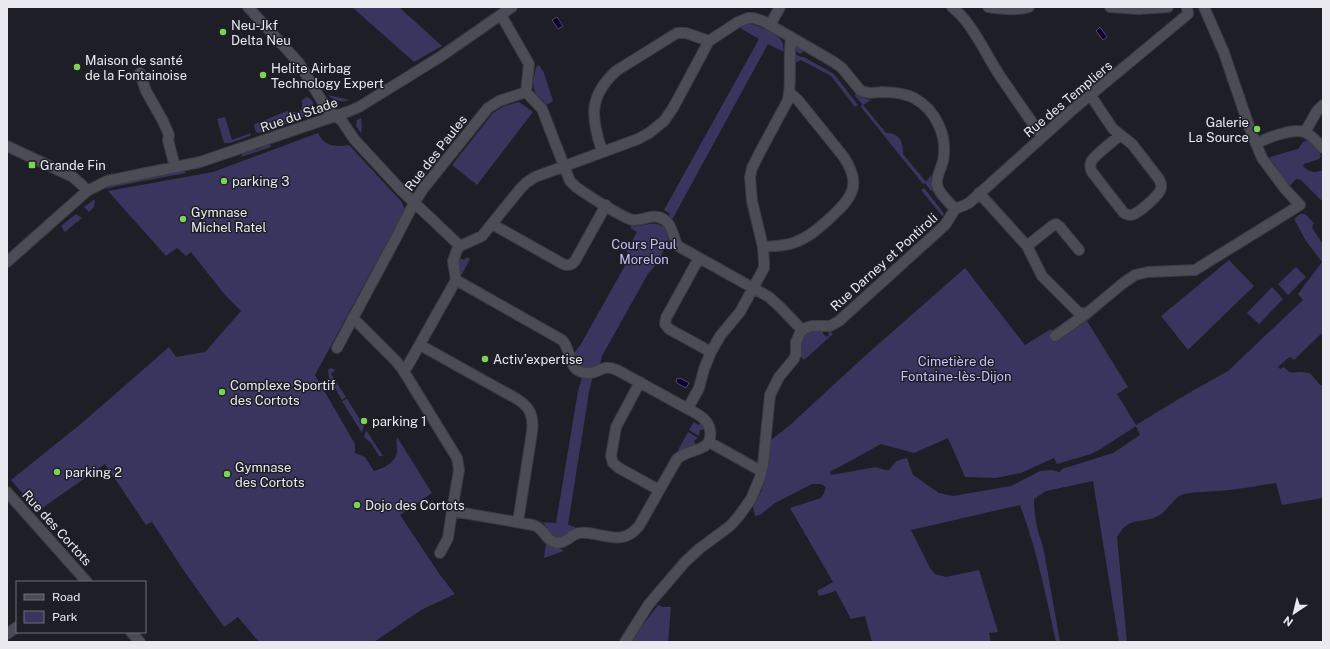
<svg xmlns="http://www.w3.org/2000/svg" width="1330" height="649" font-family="'Public Sans',sans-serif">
<rect width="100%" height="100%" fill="#1e1e27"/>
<path fill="#39355f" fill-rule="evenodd" d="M352,7H399L442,46L414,62Z
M746,24C754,23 776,33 781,40C784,44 783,48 784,52L768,44L673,218L665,229L670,244L668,249L665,248C661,255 656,267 649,272L602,356L600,364L595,367L589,392L568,525L575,527L574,530C556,543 554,538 543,522L556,523L578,391L585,368C578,365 575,361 574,353L581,344L627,262V251L637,232L630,228L632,226C645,228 651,219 663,227L670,214L664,210L759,39L740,28Z
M796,48H800L839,70L855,91L837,71L804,51L800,54L794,50Z
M795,54L801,57H804L834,74L858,105L855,107L831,76L801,60L795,63Z
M539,65L544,73L553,101L547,105L536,94L534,89L533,82L536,67Z
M856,94L863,98L871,100L863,105L886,133C899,132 904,143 903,154L926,182L931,175L932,190L931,191L925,183L923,184L861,107L862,104L855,96Z
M328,95L350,100C342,103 334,101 328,95Z
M307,97C310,98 312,100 313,103C313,106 312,110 311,112C306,118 269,130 260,133L256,132L254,126L255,124L287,111L289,112H298L302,109V100Z
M519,102L533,112L477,185L452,165L493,113L504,106Z
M225,117L232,140L251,133L250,136L230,143H224L217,119Z
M361,118L362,126L361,133L356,126L357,120Z
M318,133C324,147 336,147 349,145L401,201L405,209L315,375L355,444V453L365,457L374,471C384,468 397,462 397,450C397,446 396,442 397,437L432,493L400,515L440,575L455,594L421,610L374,642H259L238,617L224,627L184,571L152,522L146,525L105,464L38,511L11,480L82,423L169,347L176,357L205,352L241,311L225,295L191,252L186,256L177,248L166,256L108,191L213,172Z
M1309,140L1318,149L1321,156L1319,159L1304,164L1303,166C1309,173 1315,173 1323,170V202L1301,180L1296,179L1290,186L1271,165L1270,157L1298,149L1303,142Z
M270,144L271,147L241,157L243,153L255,148L256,150Z
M183,169L186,173L117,186L107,189L106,186Z
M924,188L943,212L944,215L942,216L921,190Z
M95,199L94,207L89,212L84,207Z
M76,214L82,218L65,232L61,226Z
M1300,214H1305L1314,223L1312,228L1323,244V332L1294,360L1290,357C1288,358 1280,365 1278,367L1280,369L1284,367C1291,375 1292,372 1301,372C1305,372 1308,373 1311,374L1320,385H1323V498L1282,505L1276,483C1260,485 1244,489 1228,490C1217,492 1187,491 1179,496C1171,502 1167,512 1156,517C1139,524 1129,516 1117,537L1127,642H1119L1093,481L1046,491L1034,499C1034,516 1037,531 1043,546L1060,642H1056C1046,596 1037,550 1020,505L911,530L930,568L935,574L946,577L979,570L998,632L989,633L991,642H872L865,616L851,619L836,591L819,596L817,591L833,582L790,508L821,498L824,493L826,487L821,484H812L775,503L760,515L755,516L753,507L762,490L771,440L790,425L866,355L965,268L1025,345L1051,329L1058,340L1087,321L1128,387L1117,394L1136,425L1187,394L1228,371L1303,300L1298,294L1322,262L1306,241L1294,219ZM1136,426L1140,435L1113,453L1062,469L1060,472L1052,470L1040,471L1011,486L953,496L939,493L913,475L907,458L896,461L889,470H885L876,467L831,475L830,472L881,444L914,453L948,438L965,477L996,478L1021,473L1054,458L1057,464L1091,454L1099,450Z
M458,257L464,260L467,257L470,259L462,274L459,275L457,269Z
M1229,260L1254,286L1188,350L1161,316Z
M1296,267L1306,277L1288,295L1278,284Z
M1272,287L1283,299L1259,324L1247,313Z
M823,330V333L826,337L829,335L828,333L830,331L833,334L804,360L800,356L801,338L807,332Z
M331,368L335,370L331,374L346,397L342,400L329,378L328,370Z
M347,399L364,426L362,433L342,401Z
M702,420L707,429L700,430L699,436L689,430L694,422L699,425Z
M366,430L383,456H379L371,443L364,437Z
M688,432L698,438L694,441L697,448L679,453L678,450Z
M546,543L551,546L559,548L564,551L544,558Z
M658,605L663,607H671L668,642H630Z"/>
<path fill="#0e0131" stroke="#50476a" d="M557,17L563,26L558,29L552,20Z
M1100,27L1107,37L1103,40L1096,31Z
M677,378L679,379L680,378L689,383L686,388L677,383L676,381Z"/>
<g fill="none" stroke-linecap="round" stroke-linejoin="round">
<defs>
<path id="minor" d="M248,7L299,63L328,111L342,121L354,139L402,191L460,246
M952,7C972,22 986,55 1000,76C1014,96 1028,117 1042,137
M988,7C1002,9 1016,11 1029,7
M1110,7L1139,9L1168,7
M501,15L529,64L526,92
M770,25L780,7
M140,73L146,91L163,121L169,135L168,140L175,167
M526,92L542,109L566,171L570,181L576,187C587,195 623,218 633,220C646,221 653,211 666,221C673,227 673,238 678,246L769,297L780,307L802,330
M1091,96L1113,129L1132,144L1159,179C1160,181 1162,185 1161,188C1160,195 1138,214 1131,215C1128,215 1125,214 1123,212L1092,172C1090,169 1090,166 1091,162C1094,155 1113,142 1120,135
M1305,132L1317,111L1323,105
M1256,144C1266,138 1293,128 1304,132C1311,134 1318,143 1323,148
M7,146L73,177L82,185L87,191
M602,151C591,118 588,97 616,71L677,33H686L709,41
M979,193L1027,246L1042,276L1078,312L1086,314
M955,209L965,205L969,203L1070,112L1188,14L1187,8
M492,224L563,264C568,266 572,265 575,261L606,205
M1027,246L1052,226L1056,224L1060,227L1079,250
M763,247C773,246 784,246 793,243C808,238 818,229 829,219C852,198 863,185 843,156L798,100L789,92
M699,258L666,318L665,324L669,329L711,352
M7,262L87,191L107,181L200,162L347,112L359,107L440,57L512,7
M352,319L357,322L396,361L403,370L457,458L459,470L452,511L448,538L440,553
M1055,336L1086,314L1122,284L1135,275L1148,272L1195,270L1300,205L1285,189L1262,158L1250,129L1224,53L1204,7
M420,345L517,399C530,407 534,416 532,432L518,522
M337,348L397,236L414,203L423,189L488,108L499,101L526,92
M403,370L407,367L456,280L453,261L457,250L460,246L482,236L520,189L526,183L535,177L638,139L649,133L664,121L673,108L709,41L738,22L748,18H753L763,21L834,62L842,68L860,90C867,94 873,93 881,92C892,92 904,93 914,98C936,110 948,136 943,161C941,169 936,176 937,185C939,194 949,202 955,209
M640,382L616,427L611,456L613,463L619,468L659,490
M688,408L699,388L704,369L711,352L720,336L740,312L764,268V262L763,247L752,201L750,177L752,168L760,152L788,100C792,80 788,58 791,38
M709,442L761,471
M7,492L87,582
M452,511L533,525C544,528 545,539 554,542C564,546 570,535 579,533C584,532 589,533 594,534C613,537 625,543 639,526L677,459C688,448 714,453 710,430C709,423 705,419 699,415L617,370C603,364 601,372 590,373C566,374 573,351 562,340L456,280
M131,632L140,642
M7,634L17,627
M625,642L649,604L685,562L699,549L730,526L739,516L751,499L759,480L763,465L770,395L779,377L794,359L796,354V342L800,333L805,328L812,326H830L839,321L945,225L955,209"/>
</defs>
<use href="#minor" stroke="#3a3a41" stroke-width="12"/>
<use href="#minor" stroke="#4c4c56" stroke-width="10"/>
</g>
<g fill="#7dd154" stroke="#1e1e27" stroke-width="1.5">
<circle cx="223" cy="32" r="4"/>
<circle cx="77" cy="67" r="4"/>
<circle cx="263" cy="75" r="4"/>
<circle cx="1257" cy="129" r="4"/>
<rect x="28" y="161" width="8" height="8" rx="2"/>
<circle cx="224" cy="181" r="4"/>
<circle cx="183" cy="219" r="4"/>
<circle cx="485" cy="359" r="4"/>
<circle cx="222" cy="392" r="4"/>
<circle cx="364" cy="421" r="4"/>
<circle cx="57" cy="472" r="4"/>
<circle cx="227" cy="474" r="4"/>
<circle cx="357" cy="505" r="4"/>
</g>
<g text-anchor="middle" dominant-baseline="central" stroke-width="3" stroke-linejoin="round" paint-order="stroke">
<g font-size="13" fill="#e9e9ef" stroke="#1e1e27" text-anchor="start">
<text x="231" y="25">Neu-Jkf<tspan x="231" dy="15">Delta Neu</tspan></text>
<text x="85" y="60">Maison de santé<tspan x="85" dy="15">de la Fontainoise</tspan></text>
<text x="271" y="68">Helite Airbag<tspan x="271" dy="15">Technology Expert</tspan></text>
<text x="1249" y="122" text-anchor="end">Galerie<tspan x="1249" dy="15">La Source</tspan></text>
<text x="40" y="165">Grande Fin</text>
<text x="232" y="181">parking 3</text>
<text x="191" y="212">Gymnase<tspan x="191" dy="15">Michel Ratel</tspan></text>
<text x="493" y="359">Activ'expertise</text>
<text x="230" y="385">Complexe Sportif<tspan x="230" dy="15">des Cortots</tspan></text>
<text x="372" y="421">parking 1</text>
<text x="235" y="467">Gymnase<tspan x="235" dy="15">des Cortots</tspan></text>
<text x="65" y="472">parking 2</text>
<text x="365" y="505">Dojo des Cortots</text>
</g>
<g font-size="13" fill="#e9e9ef" stroke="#1e1e27">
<text transform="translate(1068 99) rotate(-40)">Rue des Templiers</text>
<text transform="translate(299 115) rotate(-19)">Rue du Stade</text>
<text transform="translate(436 153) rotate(-52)">Rue des Paules</text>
<text transform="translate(884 262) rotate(-42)">Rue Darney et Pontiroli</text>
<text transform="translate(57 528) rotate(48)">Rue des Cortots</text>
</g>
<g font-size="13" fill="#c2bffd" stroke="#1e1e27">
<text x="644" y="244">Cours Paul<tspan x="644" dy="15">Morelon</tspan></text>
<text x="956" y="361">Cimetière de<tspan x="956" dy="15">Fontaine-lès-Dijon</tspan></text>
</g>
</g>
<rect width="1330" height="649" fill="none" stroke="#e9e9ef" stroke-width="16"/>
<rect x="16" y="581" width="130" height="52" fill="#1e1e27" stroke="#6f6f77"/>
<rect x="24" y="594" width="20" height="6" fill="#4c4c56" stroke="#6f6f77"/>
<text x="52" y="601" font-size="12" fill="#e9e9ef">Road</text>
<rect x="24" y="611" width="20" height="12" fill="#39355f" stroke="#6f6f77"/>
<text x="52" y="621" font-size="12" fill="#e9e9ef">Park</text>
<g transform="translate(1294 613) rotate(215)" stroke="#1e1e27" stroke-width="3" paint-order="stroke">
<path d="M0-3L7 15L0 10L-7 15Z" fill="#e9e9ef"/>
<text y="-6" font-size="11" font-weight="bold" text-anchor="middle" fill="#e9e9ef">N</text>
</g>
</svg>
